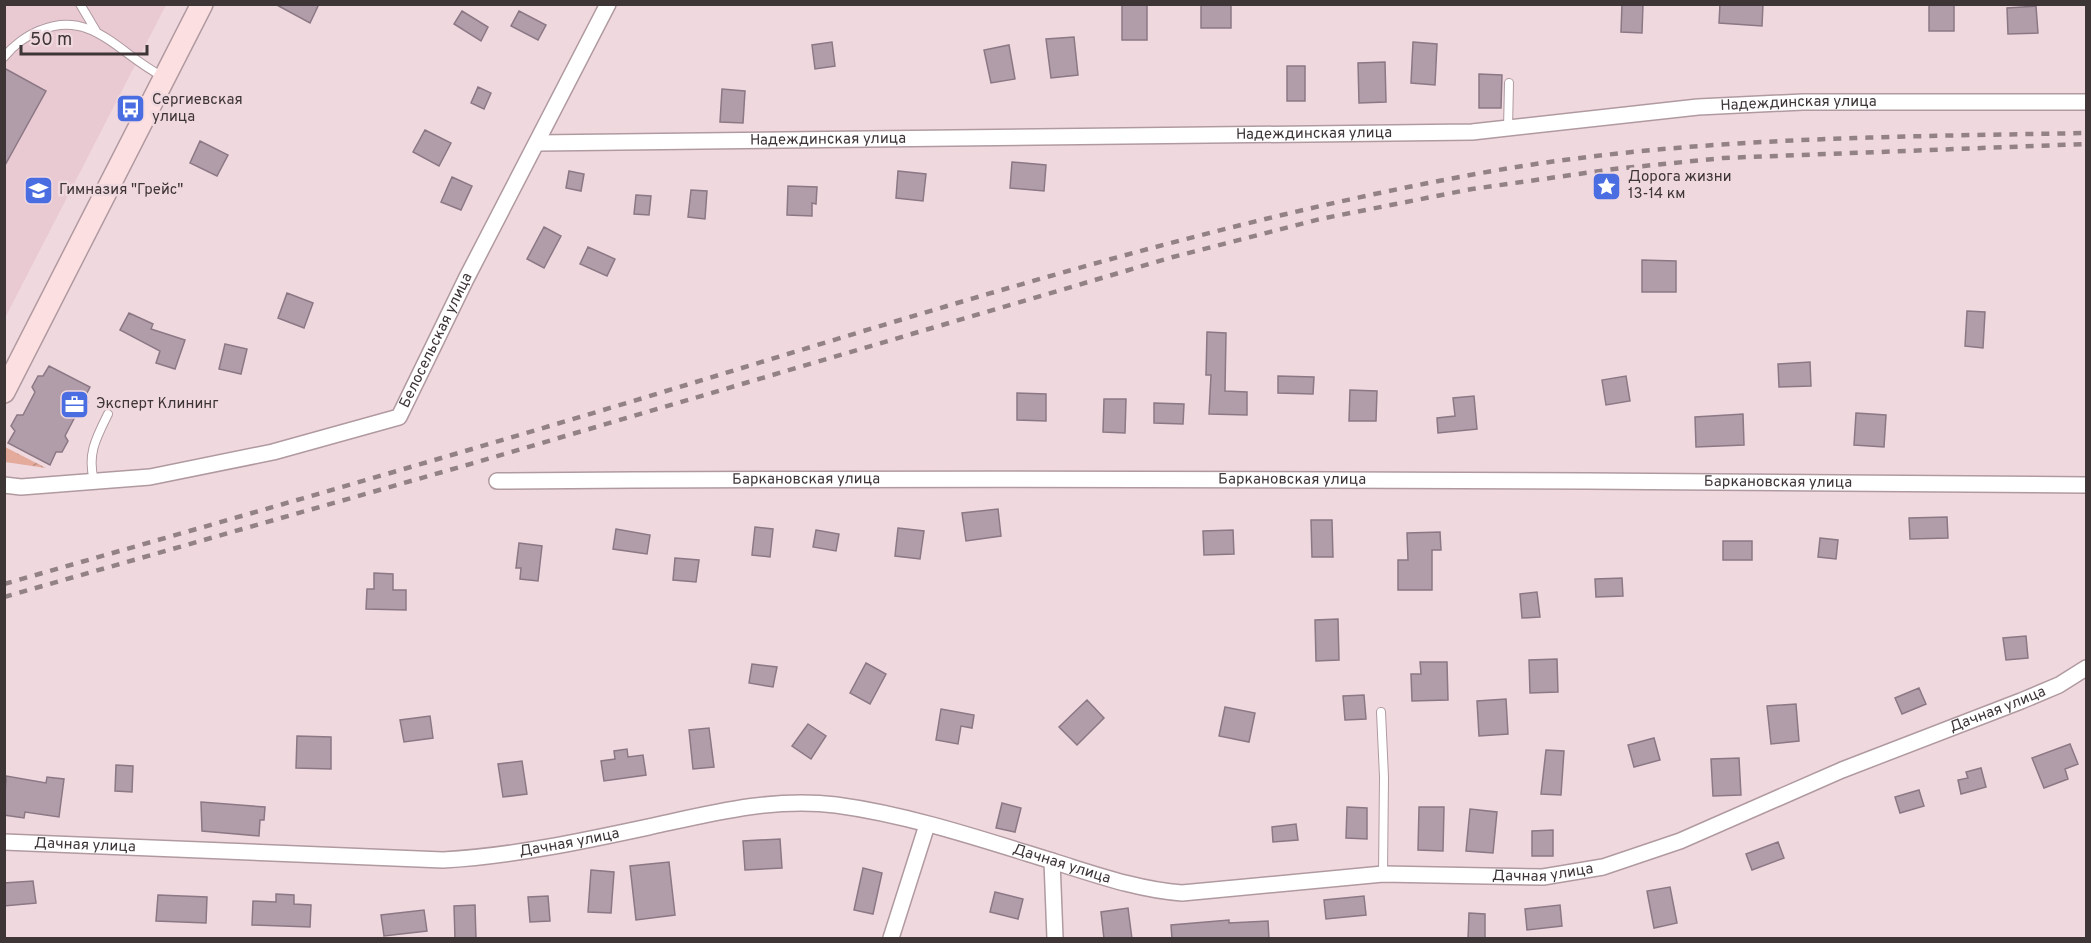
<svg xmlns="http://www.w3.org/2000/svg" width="2091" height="943" font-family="Overpass,sans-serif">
<defs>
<pattern id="park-crowns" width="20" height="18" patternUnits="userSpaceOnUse" patternTransform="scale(1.5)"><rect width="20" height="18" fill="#e4aa9b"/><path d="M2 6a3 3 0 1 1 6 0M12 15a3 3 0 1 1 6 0" fill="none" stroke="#ba8b7f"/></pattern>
</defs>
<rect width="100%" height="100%" fill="#f0d8df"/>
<path fill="#e9c9d2" d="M5,5H166L5,318Z"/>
<path fill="url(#park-crowns)" d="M5,447L46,468L5,462Z"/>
<path fill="#b09da9" stroke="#8b7884" stroke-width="1.5" d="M275,4H319L310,23Z
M1122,4H1147V40H1122Z
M1201,4H1231V28H1201Z
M1622,4H1643L1642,33L1621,32Z
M1720,4H1763L1762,26L1719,23Z
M1929,4H1954V31H1929Z
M2036,6L2038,33L2008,34L2007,8Z
M462,11L488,27L481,41L454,24Z
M519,11L546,25L538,40L511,26Z
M1074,37L1078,75L1051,78L1046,39Z
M832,42L835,66L815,69L812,45Z
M1413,42L1437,44L1435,85L1411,83Z
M1009,45L1015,79L991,83L984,50Z
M1385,62L1386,102L1359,103L1358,63Z
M1287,66H1305V101H1287Z
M4,68L46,91L4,167Z
M1479,74L1502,75L1501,108H1479Z
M478,87L491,93L484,109L471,103Z
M722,89L745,91L743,123L720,122Z
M425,130L451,143L439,166L413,152Z
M200,141L228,155L217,176L190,163Z
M1012,162L1046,165L1044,191L1010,188Z
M569,171L584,174L581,191L566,188Z
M898,171L926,174L923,201L896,198Z
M452,177L472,186L461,210L441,202Z
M788,186L817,187L816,204L812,203V216L787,215Z
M691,190L707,191L705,219L688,217Z
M636,195L651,196L649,215L634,214Z
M544,227L561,236L544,268L527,259Z
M588,247L615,259L607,276L580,264Z
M1642,260L1676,261V292H1642Z
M287,293L313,303L304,328L278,318Z
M1967,311L1985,312L1983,348L1965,346Z
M129,313L153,324L151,329L185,340L175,369L156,363L160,351L120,330Z
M1207,332L1226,333L1225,391L1247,392V415L1209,414L1211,375H1206Z
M225,344L247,349L241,374L219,369Z
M1810,362L1811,386L1779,387L1778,364Z
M49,366L90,387L85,397L88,402L82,413H77L65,436L68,441L62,452H56L50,465L8,443L15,431L11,426L17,415H23L35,392L32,387L38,376H43Z
M1278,376L1314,377L1313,394L1278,393Z
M1626,376L1630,401L1606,405L1602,380Z
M1350,390L1377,391L1376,421H1349Z
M1017,393L1046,394V421L1017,420Z
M1474,396L1477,429L1438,433L1437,418L1455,416L1453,398Z
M1104,399H1126L1125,433L1103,432Z
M1154,403L1184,404L1183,424L1154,423Z
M1856,413L1886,415L1884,447L1854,445Z
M1743,414L1744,445L1696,447L1695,417Z
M998,509L1001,536L966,541L962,513Z
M1947,517L1948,538L1910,539L1909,518Z
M1311,520H1332L1333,557H1312Z
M755,527L773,529L770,557L752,555Z
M898,528L924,531L920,559L895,556Z
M616,529L650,535L647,554L613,549Z
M816,530L839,534L836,551L813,547Z
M1233,530L1234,554L1204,555L1203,531Z
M1440,532L1441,550H1432V590H1398V560H1408L1407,533Z
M1820,538L1838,540L1836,559L1818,557Z
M1723,541H1752V560H1723Z
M519,543L542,546L538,581L520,579L521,568H516Z
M675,558L699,560L696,582L673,580Z
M374,573L393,574V590H406V610L366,609L367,589H374Z
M1622,578L1623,596L1596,597L1595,579Z
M1537,592L1540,617L1522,618L1520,594Z
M1338,619L1339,660L1316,661L1315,620Z
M2026,636L2028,658L2006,660L2003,638Z
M1557,659L1558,692L1530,693L1529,660Z
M1420,662H1447L1448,700L1412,701L1411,674H1421Z
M866,663L886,674L870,704L850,693Z
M752,664L777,667L773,687L749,683Z
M1919,688L1926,704L1902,714L1895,698Z
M1364,695L1366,719L1345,720L1343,696Z
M1506,699L1508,734L1479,736L1477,701Z
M1087,700L1104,718L1077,745L1059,727Z
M1796,704L1799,741L1771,744L1767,706Z
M1225,707L1255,713L1249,742L1219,736Z
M941,709L974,715L972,728L961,726L958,744L936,740Z
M430,716L433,738L404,742L400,720Z
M808,724L826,736L811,759L792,746Z
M709,728L714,767L693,769L689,730Z
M297,736L331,737V769L296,768Z
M1654,738L1660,760L1634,767L1628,745Z
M2070,744L2078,764L2065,769L2068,779L2044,788L2032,758Z
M627,749L628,757L643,755L646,775L604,781L601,761L615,759L614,751Z
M1546,750L1564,751L1561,795L1541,794Z
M1739,758L1741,795L1713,796L1711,759Z
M522,761L527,794L503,797L498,764Z
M116,765L133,766L132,792L115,791Z
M1981,768L1986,787L1961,794L1958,780L1968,778L1966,772Z
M6,776L46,783L47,777L64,779L59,817L25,812L24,818L4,815Z
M1919,790L1924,806L1900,813L1895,797Z
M201,802L265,807L264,820H260L259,836L202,831Z
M1002,803L1021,808L1015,832L996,828Z
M1347,807L1367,808V839L1346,838Z
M1419,807H1444L1443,851L1418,850Z
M1470,809L1497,812L1493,853L1466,851Z
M1296,824L1298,840L1273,842L1272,827Z
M1553,830V856H1532V831Z
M780,839L782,868L745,870L743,841Z
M1778,842L1784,858L1752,870L1746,854Z
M669,862L675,915L636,920L630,866Z
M863,868L882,873L873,914L854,910Z
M591,870L614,872L611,913L588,912Z
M33,881L36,903L4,906V883Z
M1670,887L1677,923L1654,928L1647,891Z
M995,892L1023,899L1018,919L990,912Z
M276,894L294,895V904L311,905L310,927L252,925L253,901L276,902Z
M158,895L207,897L206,923L156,921Z
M548,896L550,921L530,922L528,897Z
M1364,896L1366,915L1326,919L1324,900Z
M475,905L476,939H455L454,906Z
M1560,905L1562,926L1527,930L1525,909Z
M1128,908L1132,939H1104L1101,912Z
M424,910L427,931L384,936L381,915Z
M1469,913L1485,914V939H1468Z
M1229,920V923L1268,921L1269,939H1172L1171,925Z"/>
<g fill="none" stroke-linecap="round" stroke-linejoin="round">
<defs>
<path id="lane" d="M80,4L96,31
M4,57C13,46 27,35 41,30C92,9 120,55 162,76
M1508,129L1509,83
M94,481C87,454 96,438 108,414
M1381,712L1384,777L1383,874"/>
<g id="street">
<path id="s1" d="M538,143L1472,132L1698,107L1803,102H2086"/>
<path id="s2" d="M497,481C1027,477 1557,480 2086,485"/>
<path id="s3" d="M4,485L21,487L150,477L273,452L399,417L466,279L608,4"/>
<path id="s4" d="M4,842L443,860C514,856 583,841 653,826C712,813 774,797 836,805C910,815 984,840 1055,862C1097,875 1139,890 1182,893L1383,874L1543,877L1603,867L1680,841L1842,770L2021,701L2059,685L2086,668"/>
<path d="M1052,861L1055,938"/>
<path d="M891,938L927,825"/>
</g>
<path id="secondary" d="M4,392L202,4"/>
</defs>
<use href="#lane" stroke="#b09aa0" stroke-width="10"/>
<use href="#street" stroke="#b09aa0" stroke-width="18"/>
<use href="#secondary" stroke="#b09aa0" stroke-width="24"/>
<use href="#lane" stroke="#fff" stroke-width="8"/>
<use href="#street" stroke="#fff" stroke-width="15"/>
<use href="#secondary" stroke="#fcdfe1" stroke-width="21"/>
<path stroke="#928286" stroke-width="4.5" stroke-dasharray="8 8" stroke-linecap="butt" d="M4,584C232,519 459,454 686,385C943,307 1201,225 1465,176C1669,137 1879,137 2086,133
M4,597L467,465L1173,257L1320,219L1472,189L1614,169L1723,158L2086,144"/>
</g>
<defs>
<symbol id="bus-square" viewBox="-11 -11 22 22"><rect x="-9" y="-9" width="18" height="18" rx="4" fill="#4a6ee2" stroke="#f0d8df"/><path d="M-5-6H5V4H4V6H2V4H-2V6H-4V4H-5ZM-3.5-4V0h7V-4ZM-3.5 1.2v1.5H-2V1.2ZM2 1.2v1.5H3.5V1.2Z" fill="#fff"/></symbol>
<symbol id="sight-square" viewBox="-11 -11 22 22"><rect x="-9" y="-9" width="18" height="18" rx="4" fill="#4a6ee2" stroke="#f0d8df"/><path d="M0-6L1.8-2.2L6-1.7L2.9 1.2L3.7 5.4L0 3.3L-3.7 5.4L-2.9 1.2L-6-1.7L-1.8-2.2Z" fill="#fff"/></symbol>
<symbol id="school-square" viewBox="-11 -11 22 22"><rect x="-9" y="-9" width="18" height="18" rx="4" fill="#4a6ee2" stroke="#f0d8df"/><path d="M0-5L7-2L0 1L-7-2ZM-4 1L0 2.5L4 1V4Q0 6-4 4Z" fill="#fff"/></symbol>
<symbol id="office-square" viewBox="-11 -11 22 22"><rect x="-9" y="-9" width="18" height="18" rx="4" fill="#4a6ee2" stroke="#f0d8df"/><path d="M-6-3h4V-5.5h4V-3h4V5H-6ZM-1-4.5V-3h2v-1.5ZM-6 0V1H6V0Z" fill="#fff"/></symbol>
</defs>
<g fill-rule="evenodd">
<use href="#bus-square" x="114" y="92" width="33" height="33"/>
<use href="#sight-square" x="1590" y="170" width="33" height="33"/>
<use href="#school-square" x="22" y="174" width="33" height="33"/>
<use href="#office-square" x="58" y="388" width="33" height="33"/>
</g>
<g text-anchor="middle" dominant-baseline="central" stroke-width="5" stroke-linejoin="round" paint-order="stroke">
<g font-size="15" fill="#3e3537" stroke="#f0d8df" text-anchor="start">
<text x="152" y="100">Сергиевская<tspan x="152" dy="17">улица</tspan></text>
<text x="1628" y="177">Дорога жизни<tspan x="1628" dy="17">13-14 км</tspan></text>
<text x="59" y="190">Гимназия "Грейс"</text>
<text x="96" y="404">Эксперт Клининг</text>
</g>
<g font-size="15" fill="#3e3537" stroke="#f0d8df">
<text stroke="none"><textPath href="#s1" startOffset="1262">Надеждинская улица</textPath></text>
<text stroke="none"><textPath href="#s1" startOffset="776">Надеждинская улица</textPath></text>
<text stroke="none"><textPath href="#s1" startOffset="290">Надеждинская улица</textPath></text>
<text stroke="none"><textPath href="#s3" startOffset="488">Белосельская улица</textPath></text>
<text stroke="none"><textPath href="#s2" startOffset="795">Баркановская улица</textPath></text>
<text stroke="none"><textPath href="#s2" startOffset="309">Баркановская улица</textPath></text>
<text stroke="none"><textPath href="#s2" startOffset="1281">Баркановская улица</textPath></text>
<text stroke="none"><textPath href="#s4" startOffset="2043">Дачная улица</textPath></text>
<text stroke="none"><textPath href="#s4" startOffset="567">Дачная улица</textPath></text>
<text stroke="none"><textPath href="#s4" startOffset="81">Дачная улица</textPath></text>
<text stroke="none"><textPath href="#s4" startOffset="1071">Дачная улица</textPath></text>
<text stroke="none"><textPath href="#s4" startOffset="1557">Дачная улица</textPath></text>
</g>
</g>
<rect width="2091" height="943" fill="none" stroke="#3e3537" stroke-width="12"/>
<path d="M21 45v9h126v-9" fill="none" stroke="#3e3537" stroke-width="3"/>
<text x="30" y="45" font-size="18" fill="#3e3537" stroke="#f0d8df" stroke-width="4.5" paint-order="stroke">50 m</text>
</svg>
